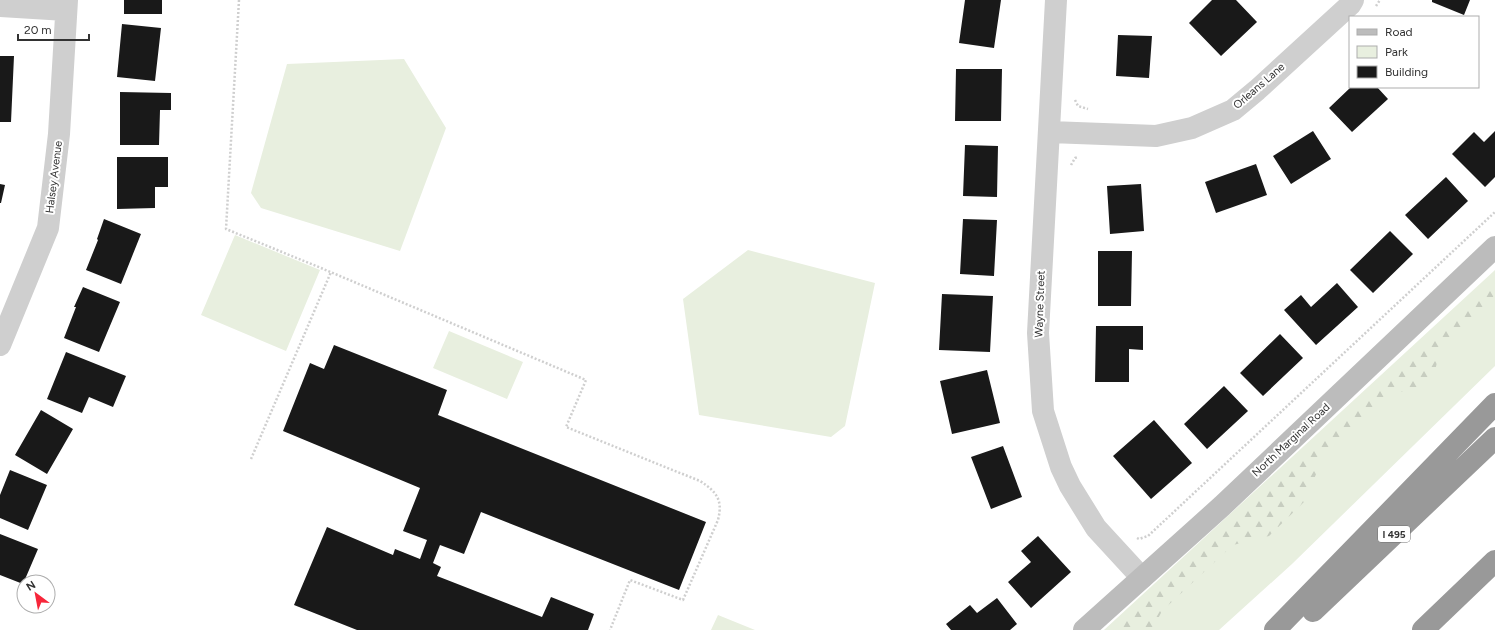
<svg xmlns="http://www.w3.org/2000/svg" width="1495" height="630" font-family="Figtree,sans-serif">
<defs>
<pattern id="forest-firs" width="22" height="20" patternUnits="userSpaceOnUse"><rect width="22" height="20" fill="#e8efdf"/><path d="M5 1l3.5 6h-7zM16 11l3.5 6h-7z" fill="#c7cdc0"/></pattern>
</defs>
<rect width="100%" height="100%" fill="#fff"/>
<path fill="#e8efdf" d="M404,59L446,128L400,251L261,208L251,193L287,64Z
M235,235L320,270L286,351L201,315Z
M748,250L875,283L845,426L831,437L699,415L683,299Z
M1495,270V366L1292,564L1219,630H1104Z
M449,331L523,362L507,399L433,368Z
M718,615L755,630H711Z"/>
<path fill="url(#forest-firs)" d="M1495,278V295L1440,349L1435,371L1423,385L1395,394L1321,462L1305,501L1269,536L1233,545L1162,611L1152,630H1113Z"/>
<path fill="#191919" d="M124,0H162V14H124Z
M965,0H1001L994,48L959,43Z
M1212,0H1236L1257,22L1221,56L1189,23Z
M1432,0H1470L1464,15L1432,2Z
M122,24L161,28L155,81L117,77Z
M1118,35L1152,36L1149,78L1116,76Z
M0,56H14L11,122H0Z
M956,69H1002L1001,121H955Z
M1351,87H1377L1388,99L1352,132L1329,108Z
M120,92L171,93V110H160L159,145H120Z
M1313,131L1331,159L1291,184L1273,156Z
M1495,131V177L1485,187L1452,154L1474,132L1484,142Z
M965,145L998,146L997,197L963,196Z
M117,157H168V187H155V208L117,209Z
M1256,164L1267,195L1216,213L1205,182Z
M1446,177L1468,201L1428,239L1405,215Z
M0,184L5,185L1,203H0Z
M1141,184L1144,231L1110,234L1107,186Z
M104,219L141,234L121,284L86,270L98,240L97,239Z
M963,219L997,220L994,276L960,274Z
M1390,231L1413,254L1373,293L1350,270Z
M1098,251H1132L1131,306H1098Z
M1337,283L1358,307L1316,345L1284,310L1301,295L1311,307Z
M83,287L120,302L99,352L64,338L76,307H74Z
M942,294L993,296L990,352L939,350Z
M1096,326H1143V350L1129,349V382H1095Z
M1280,334L1303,358L1263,396L1240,373Z
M334,345L447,390L438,415L706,522L679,590L481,512L464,554L440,545L433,563L441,567L437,576L542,617L551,597L594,614L588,630H357L294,605L327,527L393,555L395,549L420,559L427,540L403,531L420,488L283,431L310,363L324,369Z
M66,352L126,376L113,407L89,397L82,413L47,399Z
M987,370L1000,423L952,434L940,381Z
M1224,386L1248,411L1207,449L1184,424Z
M41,410L73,429L47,474L15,455Z
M1154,420L1192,463L1151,499L1113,456Z
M1003,446L1022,497L991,509L971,457Z
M10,470L47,485L28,530L0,518V495Z
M0,534L38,549L23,584L0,575Z
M1038,536L1071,572L1031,608L1008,582L1031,562L1021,551Z
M997,598L1017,624L1010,630H951L946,624L970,605L977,613Z"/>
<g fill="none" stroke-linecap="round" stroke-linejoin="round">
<path stroke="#cfcfcf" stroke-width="2.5" stroke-dasharray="2 2" stroke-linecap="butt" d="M239,0L226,229L321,268L586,380L566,427L700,481C717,492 723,500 718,520L683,600L630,580L610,630
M1376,6L1380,0
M1075,100L1078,106L1088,109
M1071,165L1075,158L1078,157
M251,459L331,272
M1137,538L1139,539L1148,536L1495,212"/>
<path stroke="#cfcfcf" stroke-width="22" d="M1056,0L1038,333L1043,411L1061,467L1070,486L1096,528L1142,578
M0,6L66,10
M1050,132L1156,136L1192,128L1233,110L1257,90L1350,5L1353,0
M0,345L48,228L59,134L67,0"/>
<path stroke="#bcbcbc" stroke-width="22" d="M1084,630L1222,506L1495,247"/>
<path stroke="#999" stroke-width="22" d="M1313,611L1495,438
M1275,630L1495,404
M1423,630L1495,561"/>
</g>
<g text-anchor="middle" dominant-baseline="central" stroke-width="4" stroke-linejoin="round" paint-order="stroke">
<rect fill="#fff" stroke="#707070" stroke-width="1" x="1378" y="526" width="32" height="16" rx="3"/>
<g font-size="10" font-weight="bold" fill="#323232">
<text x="1394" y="534">I 495</text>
</g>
<g font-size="11" fill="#323232" stroke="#fff">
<text transform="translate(1259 86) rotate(-41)">Orleans Lane</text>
<text transform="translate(54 177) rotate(-83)">Halsey Avenue</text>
<text transform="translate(1040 304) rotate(-88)">Wayne Street</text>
<text transform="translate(1291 440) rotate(-43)">North Marginal Road</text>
</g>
</g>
<rect x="1349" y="16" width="130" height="72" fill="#ffffff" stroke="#adadad"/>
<rect x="1357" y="29" width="20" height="6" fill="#bcbcbc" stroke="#adadad"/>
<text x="1385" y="36" font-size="12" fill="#323232">Road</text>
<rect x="1357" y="46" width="20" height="12" fill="#e8efdf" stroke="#adadad"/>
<text x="1385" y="56" font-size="12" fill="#323232">Park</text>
<rect x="1357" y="66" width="20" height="12" fill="#191919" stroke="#adadad"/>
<text x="1385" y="76" font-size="12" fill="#323232">Building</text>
<g transform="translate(36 594) rotate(328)"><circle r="19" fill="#ffffff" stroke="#adadad"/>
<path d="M0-3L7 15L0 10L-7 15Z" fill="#f7263a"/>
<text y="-6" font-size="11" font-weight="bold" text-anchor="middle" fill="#323232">N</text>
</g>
<path d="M18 34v6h71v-6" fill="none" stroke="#323232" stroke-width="2"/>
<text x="24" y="34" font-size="12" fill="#323232" stroke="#ffffff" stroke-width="3" paint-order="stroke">20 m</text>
</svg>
